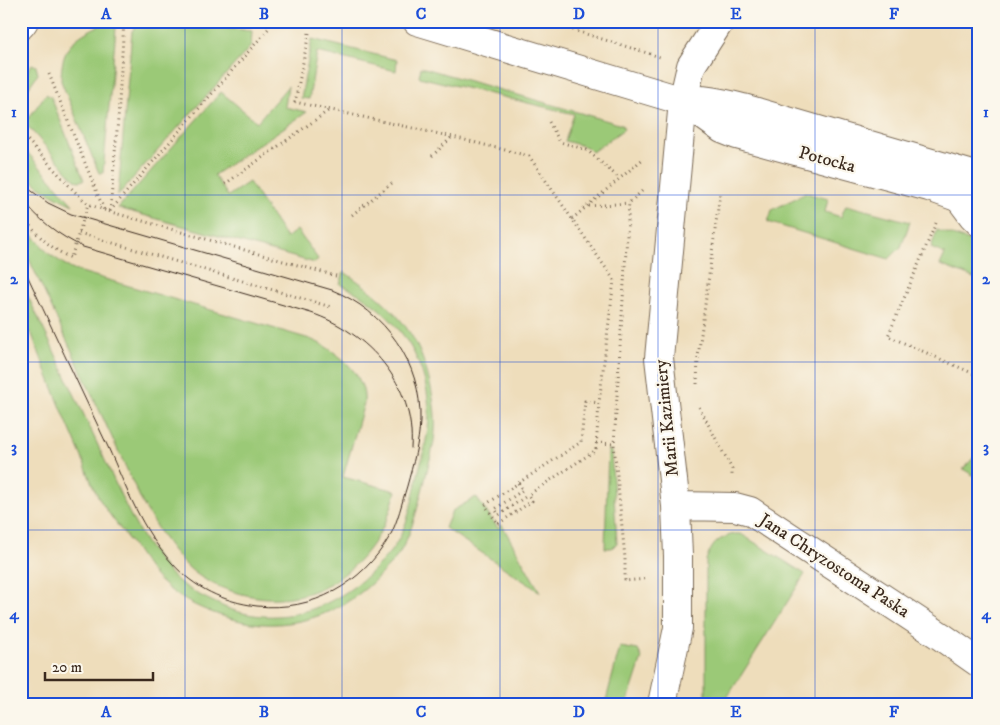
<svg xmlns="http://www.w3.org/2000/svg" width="1000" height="725" font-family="'IM FELL DW Pica',serif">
<rect width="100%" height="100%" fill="#fbf7ec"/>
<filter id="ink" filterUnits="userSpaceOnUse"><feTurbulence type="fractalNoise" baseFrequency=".02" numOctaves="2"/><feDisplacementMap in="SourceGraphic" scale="10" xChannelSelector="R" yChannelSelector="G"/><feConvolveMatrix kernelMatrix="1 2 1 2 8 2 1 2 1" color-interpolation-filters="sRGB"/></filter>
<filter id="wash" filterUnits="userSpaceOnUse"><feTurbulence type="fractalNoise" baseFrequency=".0096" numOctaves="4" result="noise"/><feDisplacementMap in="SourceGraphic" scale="20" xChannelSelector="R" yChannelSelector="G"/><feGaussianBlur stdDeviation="1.12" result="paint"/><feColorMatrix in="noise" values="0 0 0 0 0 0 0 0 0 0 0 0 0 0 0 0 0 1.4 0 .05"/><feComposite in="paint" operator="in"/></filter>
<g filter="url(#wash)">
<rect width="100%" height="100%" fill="#edb"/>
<path fill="#9bc977" stroke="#6b7a4a" d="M109,21H113L116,28L103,173H99L61,81C61,42 77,36 109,21Z
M140,21H171L252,31L251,46L118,195L132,31Z
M312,39L397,60L396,71L317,52L309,99L301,98Z
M32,64L36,66L38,74L21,98V79Z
M421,67L622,125L624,129L592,152L587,147L565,141L574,114L419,77Z
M288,86L285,107L307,112L214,175L228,196L249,182L286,238L297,230L318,259L315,263L118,208L221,92L257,122Z
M46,94L51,97L84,180L79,181L75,180L25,123Z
M21,146V145L73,205C53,196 36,186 21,170Z
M806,193L828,199L825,212L841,217L846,205L910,222L901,247L889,259L768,222L772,210Z
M21,221L48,253L71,269L310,339C335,349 367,374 364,403L343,477L396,491C393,501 390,513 385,523C357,579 304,610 242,594C222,589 203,581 188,567C169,549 155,526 142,502L21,242Z
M937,230L973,242L979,247V280L940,265L945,254L931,248Z
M344,272C374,291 405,317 419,350C429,372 437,408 435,432C434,448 428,464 425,480C418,505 413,531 399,554C394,561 387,568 381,574C342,616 285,635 229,618C205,611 182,601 163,584C150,573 141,557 131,543C121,529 109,515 100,500C92,486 87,470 81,455C63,414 47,374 31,332L21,339V282C48,338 75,395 101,452C120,492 136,536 166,569C181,587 201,596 222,606C275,629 330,611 370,573C380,563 390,554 397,542C409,522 413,497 418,474C423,454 429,433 429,413C428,354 391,308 340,284Z
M608,449L611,451L617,543L612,548H605Z
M979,452V479L963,469Z
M476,497L498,528L502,525L540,592L445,528L452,511Z
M734,534H741L805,574L723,704H706V560C713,543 717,539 734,534Z
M620,647L638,650L642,658L627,704H605Z"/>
</g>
<g filter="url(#ink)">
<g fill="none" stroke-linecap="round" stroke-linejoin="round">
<defs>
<path id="street" d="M952,188L973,216L979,222
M676,506L735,507L750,511L942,637L979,663
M662,704L678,628V556L676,506L659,358L683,101L691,66L720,21"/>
<path id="secondary" d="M417,21L683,101L722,129L737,135L929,187L979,205
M21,25L24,21
M683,101C705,98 723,103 743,108L979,177"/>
</defs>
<use href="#street" stroke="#7a6955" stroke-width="30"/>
<use href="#secondary" stroke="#7a6955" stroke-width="30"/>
<path stroke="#7a6955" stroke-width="3" stroke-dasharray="1 4" stroke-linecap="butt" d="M544,21L660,57
M309,33L295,102L453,137L529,156L614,280L599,403L596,450L528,495L532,501L498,524L485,505L581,442L585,401L599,403
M49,74L104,210
M549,122L560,142L587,150L620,179
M21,133L74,191L88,204L104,210L336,276
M432,156L452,137
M225,184L328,111
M642,191L629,203L614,444L625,558V581L646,579
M589,206L629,203
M110,211L269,28
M110,211L118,119L124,21
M21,214C35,234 50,248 71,258L88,204
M352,215L392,183
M572,219L644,158
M936,223L888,336L979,376
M79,233L331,307
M697,384L698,357L720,193
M699,407L732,469V475
M596,443L614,444
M518,483L523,490L495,509L499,515L528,495"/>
<use href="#street" stroke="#fff" stroke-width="28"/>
<use href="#secondary" stroke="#fff" stroke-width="28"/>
<path stroke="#3b2a1e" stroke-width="1" d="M21,183L48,203L71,214L332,290C385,311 422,363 420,421C419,443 413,464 407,486C402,502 398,521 390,536C362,584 313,612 257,606C224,602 194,588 172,563C142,531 126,487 108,447C79,386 50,324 21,262
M21,197C38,220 58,235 83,247L311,313C368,332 416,385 411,448"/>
</g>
</g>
<path fill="none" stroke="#1d4ed8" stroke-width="1" stroke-opacity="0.55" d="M185,21V704M342,21V704M500,21V704M658,21V704M815,21V704M21,195H979M21,362H979M21,530H979"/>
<g text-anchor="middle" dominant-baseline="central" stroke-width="4.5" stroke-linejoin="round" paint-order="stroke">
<g font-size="18" fill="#3b2a1e" stroke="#fbf7ec">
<text transform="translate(827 160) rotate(15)">Potocka</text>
<text transform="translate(667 418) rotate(-96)">Marii Kazimiery</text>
<text transform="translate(834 566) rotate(33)">Jana Chryzostoma Paska</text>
</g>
</g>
<rect width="1000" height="725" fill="none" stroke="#fbf7ec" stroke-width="55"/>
<path d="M45 672v8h108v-8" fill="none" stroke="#3b2a1e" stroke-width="2.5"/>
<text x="52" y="672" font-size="15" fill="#3b2a1e" stroke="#fbf7ec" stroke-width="4" paint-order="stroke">20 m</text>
<rect x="28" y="28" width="944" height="670" fill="none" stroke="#1d4ed8" stroke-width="2"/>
<g font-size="16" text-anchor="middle" font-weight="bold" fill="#1d4ed8">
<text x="106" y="19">A</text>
<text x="264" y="19">B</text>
<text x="421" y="19">C</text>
<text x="579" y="19">D</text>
<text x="736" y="19">E</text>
<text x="894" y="19">F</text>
<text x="14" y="117">1</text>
<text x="986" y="117">1</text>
<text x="14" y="284">2</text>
<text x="986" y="284">2</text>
<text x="14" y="452">3</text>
<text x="986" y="452">3</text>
<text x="14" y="619">4</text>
<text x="986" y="619">4</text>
<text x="106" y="717">A</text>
<text x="264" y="717">B</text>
<text x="421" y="717">C</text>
<text x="579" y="717">D</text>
<text x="736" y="717">E</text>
<text x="894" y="717">F</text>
</g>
</svg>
